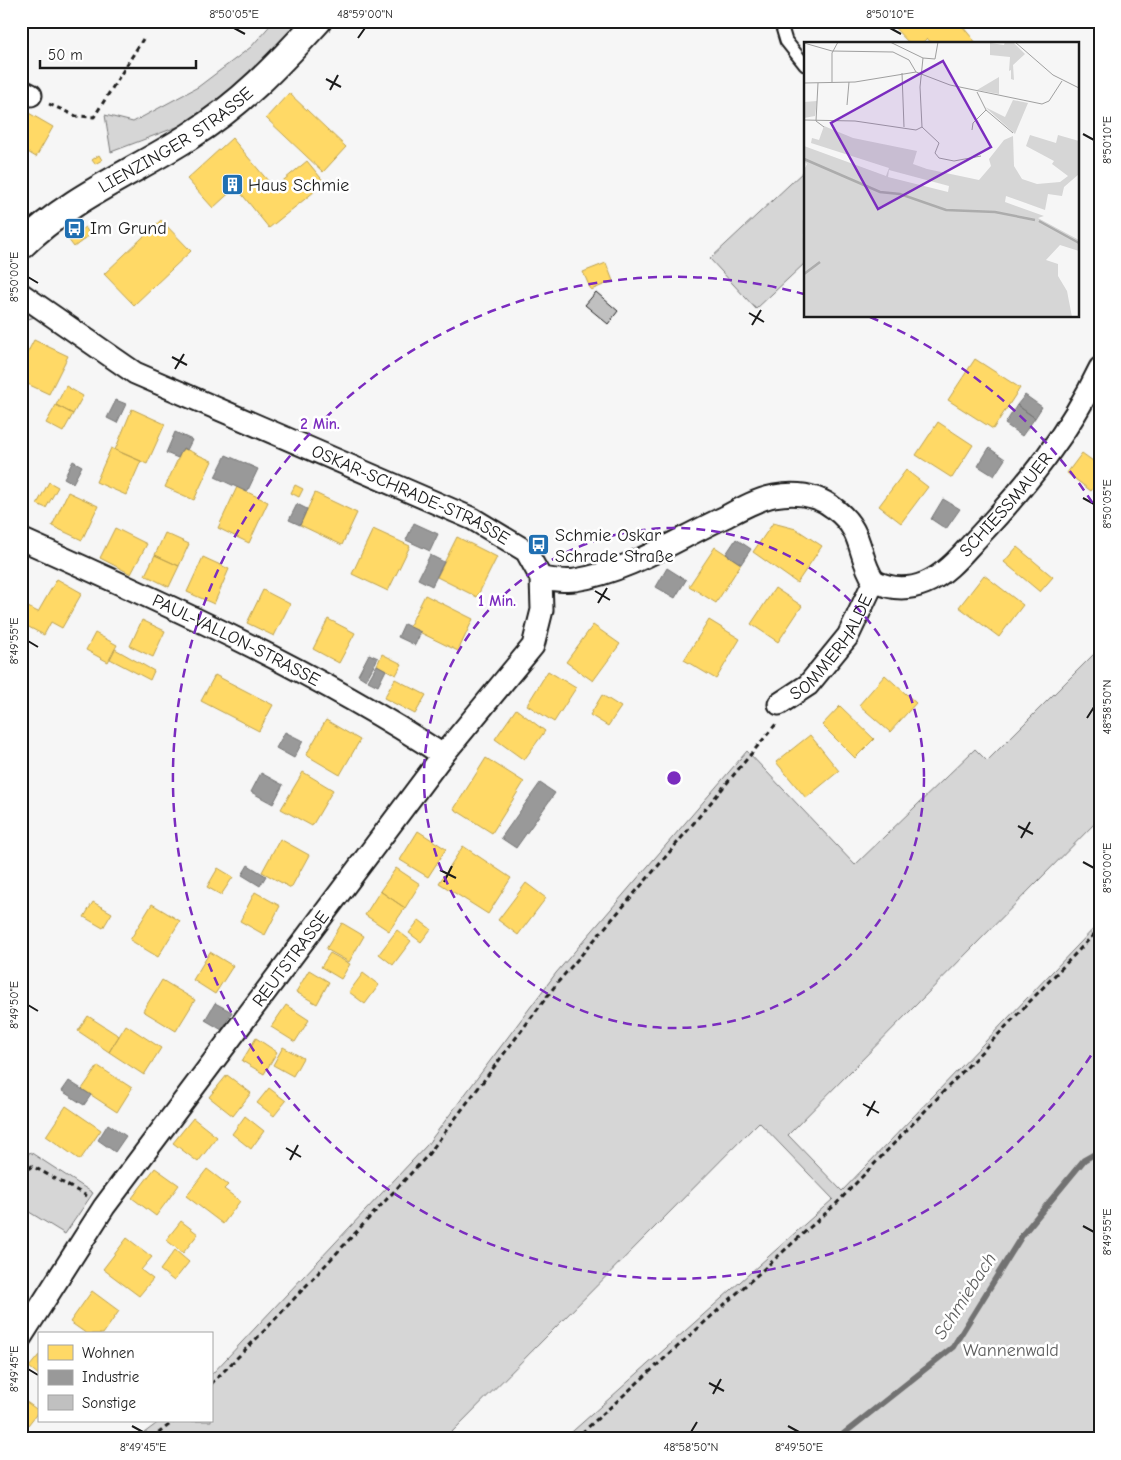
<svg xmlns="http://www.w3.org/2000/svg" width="1121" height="1460" font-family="'Comic Neue',sans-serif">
<rect width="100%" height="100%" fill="#f6f6f6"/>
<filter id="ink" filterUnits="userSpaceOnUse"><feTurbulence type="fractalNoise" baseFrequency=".02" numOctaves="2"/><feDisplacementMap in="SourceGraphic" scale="10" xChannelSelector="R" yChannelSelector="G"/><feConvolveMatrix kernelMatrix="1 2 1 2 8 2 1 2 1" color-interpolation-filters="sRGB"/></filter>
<g filter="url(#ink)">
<path fill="#d6d6d6" stroke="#797979" d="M274,21H301L252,75L182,125L111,152L105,115L133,122L198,87L251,47Z
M805,170V263L756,309L710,259Z
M21,308L35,317L21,321Z
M1100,648V818L788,1135L842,1191L1100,922V1439H564L833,1199L759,1122L445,1439H136L160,1421H211V1375L427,1145L556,973L747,751L855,865L975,749L987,761Z
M30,1152L93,1193L65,1234L21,1207V1165Z"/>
<path fill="#ffd966" stroke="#bba050" d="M888,21H958L977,44H932L927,38L921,44H910Z
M289,93L346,147L323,172L266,118Z
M27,112L53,127L36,157L21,148V121Z
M232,138L274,188L307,161L325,183L269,228L236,187L213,208L187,179Z
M99,155L102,160L95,164L92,160Z
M161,220L191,251L134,305L104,274Z
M85,227L90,235L74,247L68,239Z
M606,263L613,281L591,290L583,272Z
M34,340L68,356L49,394L21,381V365Z
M975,359L1020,388L993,429L948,400Z
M66,386L83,396L73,414L56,405Z
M56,405L73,414L63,432L46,423Z
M132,409L165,424L147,464L115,450Z
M938,422L973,445L952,478L916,455Z
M111,448L141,461L126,495L96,482Z
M183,448L212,461L194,500L165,487Z
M1082,453L1100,466V479L1091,491L1067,473Z
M906,470L928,487L901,523L879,506Z
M49,482L58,487L46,508L37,504Z
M295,485L303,489L299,497L291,493Z
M237,487L268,502L249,543L218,528Z
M68,492L98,506L82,540L52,526Z
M315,493L357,513L342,545L300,525Z
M773,523L796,529L822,546L797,583L753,552Z
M115,528L147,544L131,574L100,558Z
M373,529L410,546L388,591L352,574Z
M165,533L189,544L179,566L155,555Z
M457,537L497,557L477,597L437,577Z
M715,547L741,564L716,603L689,586Z
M1017,547L1053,577L1040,592L1004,562Z
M155,555L179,566L169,587L145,575Z
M203,557L229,569L214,604L187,592Z
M984,575L1023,605L999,637L959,607Z
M57,579L82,593L62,628L51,622L44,635L21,623V620L28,607L38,612Z
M775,588L802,606L778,642L751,624Z
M263,590L290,604L274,636L247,623Z
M425,595L473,619L458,651L409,627Z
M328,619L355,633L339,663L313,649Z
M142,620L165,631L153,657L130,646Z
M709,620L740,639L716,679L684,660Z
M593,625L620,644L593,681L566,662Z
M95,633L117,645L108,662L86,650Z
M115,649L154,671L150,680L110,659Z
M382,654L402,664L396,675L377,665Z
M548,671L576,688L554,722L527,705Z
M215,675L273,705L259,731L201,701Z
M885,675L916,703L890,732L859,705Z
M395,679L426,695L415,714L384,698Z
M602,695L621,707L608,726L590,715Z
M840,706L874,739L855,758L822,725Z
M516,709L545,731L524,760L495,739Z
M326,720L360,740L340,775L306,755Z
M810,735L839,771L806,798L776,762Z
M486,758L524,782L492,833L454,809Z
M303,772L333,790L312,826L281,809Z
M418,831L446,849L428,877L400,860Z
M280,839L309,855L291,888L262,872Z
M463,846L511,878L488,914L439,883Z
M218,868L233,877L221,895L207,887Z
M396,868L420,884L405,908L380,891Z
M526,883L546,898L518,935L498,920Z
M380,891L405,908L389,931L365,915Z
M255,892L280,906L265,935L240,921Z
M93,902L112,913L103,928L84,917Z
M152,904L180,921L158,957L130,940Z
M419,920L431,929L421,942L409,933Z
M342,923L364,936L349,962L326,949Z
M397,930L411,941L393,965L379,954Z
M210,952L233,966L215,994L193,980Z
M330,953L350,964L341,979L321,967Z
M309,970L329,982L317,1004L296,992Z
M363,973L379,985L365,1004L349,992Z
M162,980L195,1000L176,1031L143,1011Z
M286,1005L309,1020L295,1042L271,1027Z
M88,1016L119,1036L109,1052L78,1031Z
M126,1025L161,1048L144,1075L109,1052Z
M256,1038L277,1052L264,1074L242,1061Z
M283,1047L303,1058L293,1076L273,1065Z
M98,1066L132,1088L117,1112L82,1089Z
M227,1075L251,1093L233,1116L209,1097Z
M269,1088L286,1101L274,1116L257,1103Z
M66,1106L101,1130L80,1160L46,1136Z
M245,1116L264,1131L251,1149L232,1134Z
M193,1118L217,1137L198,1162L173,1143Z
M155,1168L179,1185L156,1216L132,1198Z
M207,1169L228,1185L224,1189L240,1201L223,1224L186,1196Z
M181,1221L198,1234L183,1253L166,1240Z
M127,1238L152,1257L141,1270L153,1279L139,1296L103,1269Z
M175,1250L189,1262L174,1281L160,1270Z
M92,1291L119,1311L103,1334H87L70,1322Z
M39,1355V1375L29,1367Z
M21,1398L39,1411L21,1434Z"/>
<path fill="#999" stroke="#747474" d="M1025,395L1042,407L1035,418L1017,405Z
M116,400L126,404L117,423L107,418Z
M1017,405L1035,418L1022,436L1005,424Z
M175,432L192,440L187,450L183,448L178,458L166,453Z
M989,448L1005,459L994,476L978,466Z
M226,455L258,469L247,492L215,477Z
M73,461L82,466L73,483L64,478Z
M943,499L960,509L946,529L931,519Z
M297,504L307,509L300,525L289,520Z
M414,523L438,534L430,551L406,540Z
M736,539L751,549L741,564L726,554Z
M430,555L444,562L432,586L418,579Z
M667,568L686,580L675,598L656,587Z
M404,624L421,632L415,645L398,637Z
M369,654L378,658L366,680L358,675Z
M377,665L386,670L378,686L368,681Z
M285,732L303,741L294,758L276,748Z
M261,773L283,785L273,804L251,792Z
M540,783L555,793L516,848L501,838Z
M248,865L266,876L260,886L242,875Z
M215,1003L232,1012L222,1030L205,1020Z
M69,1081L91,1095L84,1105L62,1091Z
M108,1124L126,1136L115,1152L98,1140Z"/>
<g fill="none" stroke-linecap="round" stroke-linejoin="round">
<path stroke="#727272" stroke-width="6" d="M837,1439L953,1347L1023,1234L1084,1160L1100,1151"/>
</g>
<path fill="#c0c0c0" stroke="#1c1c1c" d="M596,292L618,311L608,324L585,305Z"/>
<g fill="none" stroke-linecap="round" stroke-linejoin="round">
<defs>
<path id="service" d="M780,21L786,41L805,65"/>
<g id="minor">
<path d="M21,90L31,95"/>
<path id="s1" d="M21,294L135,373L473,519L526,551L541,578L542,610L533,646L443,755L104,1207L21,1337"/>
<path id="s2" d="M21,539C164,603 312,669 443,755"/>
<path d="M541,578C551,579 564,582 575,580C628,572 677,539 725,517C740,509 758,499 774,496C796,492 817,494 835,509C865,532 857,556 874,581"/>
<path id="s3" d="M874,581C890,589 908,590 925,583C947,574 963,553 979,536C1028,484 1069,433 1100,368"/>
<path id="s4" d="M779,704L808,685L848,636L874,581"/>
</g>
<g id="tertiary">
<path id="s5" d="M21,246C69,198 134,172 190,136C241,104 278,65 318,21"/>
</g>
</defs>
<use href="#service" stroke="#1c1c1c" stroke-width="15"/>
<use href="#minor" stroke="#1c1c1c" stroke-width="25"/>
<use href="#tertiary" stroke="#1c1c1c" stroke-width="30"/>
<path stroke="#1c1c1c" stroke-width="3" stroke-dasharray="5 4" stroke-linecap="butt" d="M49,104L76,116L94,117L143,39
M21,1174L32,1166L87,1196
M211,1384L265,1330L427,1156L558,982L658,866L776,724
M151,1439L174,1421
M575,1439L836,1204L1100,928"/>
<use href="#service" stroke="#fff" stroke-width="11"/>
<use href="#minor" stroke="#fff" stroke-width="21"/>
<use href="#tertiary" stroke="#fff" stroke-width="26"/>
</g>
</g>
<path fill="none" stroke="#1c1c1c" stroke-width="2" d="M234,28L245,34M890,28L901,34M358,38L365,28M326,79L341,87M330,90L338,75M1083,134L1094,140M28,277L38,283M749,313L764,322M752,325L761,310M172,357L187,365M175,369L184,354M1083,498L1094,504M595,591L610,600M598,603L607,588M28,641L38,647M1087,718L1094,707M1018,826L1033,834M1021,838L1030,822M1083,862L1094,868M440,870L456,878M444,882L452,866M28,1005L38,1011M863,1104L879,1113M867,1116L875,1101M286,1148L301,1157M290,1160L298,1145M1083,1226L1094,1232M28,1369L38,1375M709,1383L724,1391M713,1394L721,1379M132,1426L143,1432M788,1426L799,1432M691,1432L697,1422"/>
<g fill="none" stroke="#7b2cbf" stroke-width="2.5" stroke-dasharray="9 6">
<circle cx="674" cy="778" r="250"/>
<path d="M1099 1043A501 501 0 1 1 804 294M870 317A501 501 0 0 1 1099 513"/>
</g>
<defs>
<symbol id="building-square" viewBox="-11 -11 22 22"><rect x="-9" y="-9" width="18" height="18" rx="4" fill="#1f6fb2" stroke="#fff"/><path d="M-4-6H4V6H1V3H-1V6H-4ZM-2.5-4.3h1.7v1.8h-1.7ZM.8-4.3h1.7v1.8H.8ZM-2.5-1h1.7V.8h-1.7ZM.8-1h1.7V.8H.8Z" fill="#fff"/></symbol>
<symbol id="bus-square" viewBox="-11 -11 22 22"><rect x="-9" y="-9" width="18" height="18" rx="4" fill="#1f6fb2" stroke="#fff"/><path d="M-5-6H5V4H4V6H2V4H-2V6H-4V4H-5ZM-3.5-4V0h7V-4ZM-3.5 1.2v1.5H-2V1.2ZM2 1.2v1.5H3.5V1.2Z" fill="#fff"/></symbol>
</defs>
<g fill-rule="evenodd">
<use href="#building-square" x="220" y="172" width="25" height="25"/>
<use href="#bus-square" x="62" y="216" width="25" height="25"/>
<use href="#bus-square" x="526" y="532" width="25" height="25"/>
</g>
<g text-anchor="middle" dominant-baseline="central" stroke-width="5" stroke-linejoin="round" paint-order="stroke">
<g font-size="18" fill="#1c1c1c" stroke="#fff">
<text stroke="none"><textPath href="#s5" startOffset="188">LIENZINGER STRASSE</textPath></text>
<text stroke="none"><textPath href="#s1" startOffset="440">OSKAR-SCHRADE-STRASSE</textPath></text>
<text stroke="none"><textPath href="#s3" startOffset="166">SCHIESSMAUER</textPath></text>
<text stroke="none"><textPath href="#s2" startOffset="238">PAUL-VALLON-STRASSE</textPath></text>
<text stroke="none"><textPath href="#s4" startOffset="79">SOMMERHALDE</textPath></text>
<text transform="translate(291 959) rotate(-53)">REUTSTRASSE</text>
</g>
<g font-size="18" fill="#1c1c1c" stroke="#fff" text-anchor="start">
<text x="248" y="185">Haus Schmie</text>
<text x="90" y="228">Im Grund</text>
<text x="555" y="535">Schmie Oskar<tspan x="555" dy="21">Schrade Straße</tspan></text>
</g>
<g font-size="18" fill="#5d5d5d" stroke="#fff">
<text x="1011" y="1350">Wannenwald</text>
</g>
<g font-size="19" font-style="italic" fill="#5d5d5d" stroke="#fff">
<text transform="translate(965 1296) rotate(-57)">Schmiebach</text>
</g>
</g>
<g transform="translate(804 42)">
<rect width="275" height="275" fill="#f6f6f6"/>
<path d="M201,0H209L221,12L209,23L210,38L207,37V28L205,29L206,15L186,13V1L200,3ZM195,35V52L239,60L173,48ZM209,58L224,61L211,92L181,65L201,75ZM13,59L11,74L0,76V60ZM20,84L49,96L113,109L109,122L123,127L175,138L187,124L185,117L200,98L209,94L210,124L218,137L233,142L256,140L264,134L248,122L250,119L222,104L226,93L252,101L254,93L275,99V132L260,145L258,154L244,152L241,168L202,154L201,160L240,174L234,176L275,198V209L256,203L242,218L254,222V234L263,249L268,275H0V128L3,122L0,119V104L82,134L85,126L7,101L8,96L15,98ZM85,128L145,144L144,150L84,135Z" fill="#d6d6d6" fill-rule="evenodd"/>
<path fill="none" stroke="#acacac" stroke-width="2.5" d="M0,117L76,150L96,152L142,168L191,170L231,178M235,179L275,201M0,232L16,220"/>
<path fill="none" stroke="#9f9f9f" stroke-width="1" d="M86,0L119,16L116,45L118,85M211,0L249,33L275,46M0,1L28,9L89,10L105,18L112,30M119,16L131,17L134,0M98,31L100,85M28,40V11L34,0M0,41L51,40L112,30L146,43L238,62L245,59L258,39M14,41L12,79L20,85M43,63L45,40M182,68L209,91M0,78L51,79L112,88L118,85M118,85L135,101L131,111M168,88L169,81L182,68L173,50M131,111L135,116L150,119L177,114"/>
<path fill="#7b2cbf" fill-opacity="0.15" stroke="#7b2cbf" stroke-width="2.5" d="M139,19L187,105L74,167L27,81Z"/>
<rect width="275" height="275" fill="none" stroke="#1c1c1c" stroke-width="2.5"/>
</g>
<circle cx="674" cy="778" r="8" fill="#7b2cbf" stroke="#fff" stroke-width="2.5"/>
<g font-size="15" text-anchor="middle" font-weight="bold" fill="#7b2cbf" stroke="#fff" stroke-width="5" stroke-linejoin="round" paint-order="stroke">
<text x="320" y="429">2 Min.</text>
<text x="497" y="606">1 Min.</text>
</g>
<rect width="1121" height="1460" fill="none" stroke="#fff" stroke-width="55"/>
<rect x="38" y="1332" width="175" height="90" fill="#ffffff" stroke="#a4a4a4"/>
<rect x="48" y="1345" width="25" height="15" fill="#ffd966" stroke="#a4a4a4"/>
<text x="82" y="1358" font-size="15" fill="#1c1c1c">Wohnen</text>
<rect x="48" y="1370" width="25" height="15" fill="#999999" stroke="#a4a4a4"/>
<text x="82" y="1382" font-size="15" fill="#1c1c1c">Industrie</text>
<rect x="48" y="1395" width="25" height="15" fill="#c0c0c0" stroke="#a4a4a4"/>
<text x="82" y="1408" font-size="15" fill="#1c1c1c">Sonstige</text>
<path d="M40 60v8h156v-8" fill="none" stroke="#1c1c1c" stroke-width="2.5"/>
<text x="48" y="60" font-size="15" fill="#1c1c1c" stroke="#ffffff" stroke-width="4" paint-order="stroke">50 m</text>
<rect x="28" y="28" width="1066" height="1404" fill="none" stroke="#1c1c1c" stroke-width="2"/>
<g font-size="12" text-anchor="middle" fill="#1c1c1c">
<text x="234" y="18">8°50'05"E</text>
<text x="365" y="18">48°59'00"N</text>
<text x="890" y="18">8°50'10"E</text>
<text transform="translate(1107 140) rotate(-90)" y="4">8°50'10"E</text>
<text transform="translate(14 277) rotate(-90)" y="4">8°50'00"E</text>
<text transform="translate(1107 504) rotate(-90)" y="4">8°50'05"E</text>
<text transform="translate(14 641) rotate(-90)" y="4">8°49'55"E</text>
<text transform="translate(1107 707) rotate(-90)" y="4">48°58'50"N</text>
<text transform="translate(1107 868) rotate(-90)" y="4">8°50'00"E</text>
<text transform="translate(14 1005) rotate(-90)" y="4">8°49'50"E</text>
<text transform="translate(1107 1232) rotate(-90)" y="4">8°49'55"E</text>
<text transform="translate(14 1369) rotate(-90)" y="4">8°49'45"E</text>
<text x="143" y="1451">8°49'45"E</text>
<text x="691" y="1451">48°58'50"N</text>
<text x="799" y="1451">8°49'50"E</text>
</g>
</svg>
